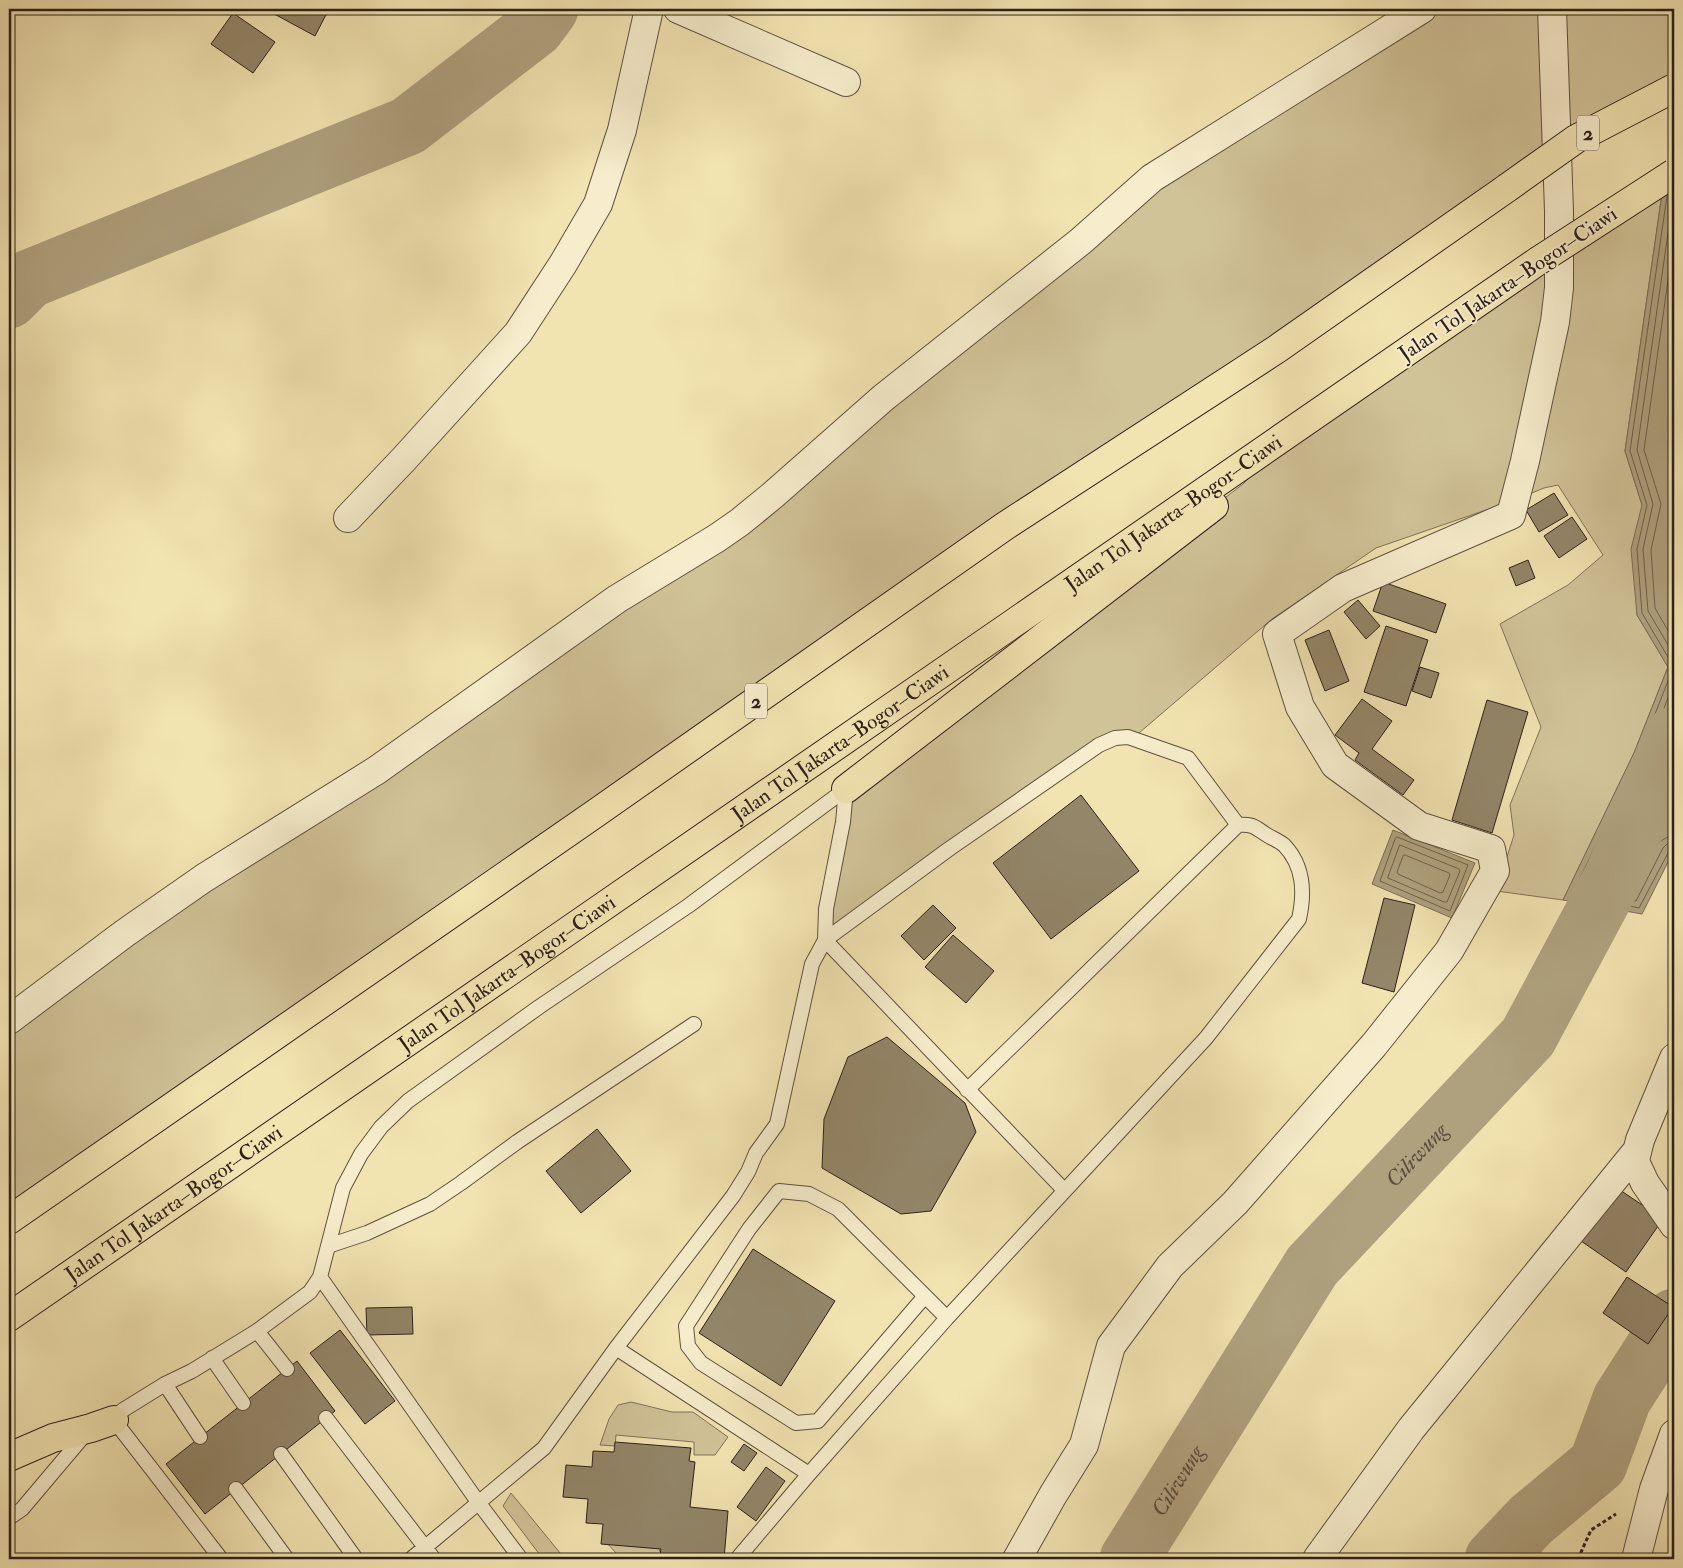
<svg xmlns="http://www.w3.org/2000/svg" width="1683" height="1568" font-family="'IM FELL Double Pica',serif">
<rect width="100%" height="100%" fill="#f2e4b1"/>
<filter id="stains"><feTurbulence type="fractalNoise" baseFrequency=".004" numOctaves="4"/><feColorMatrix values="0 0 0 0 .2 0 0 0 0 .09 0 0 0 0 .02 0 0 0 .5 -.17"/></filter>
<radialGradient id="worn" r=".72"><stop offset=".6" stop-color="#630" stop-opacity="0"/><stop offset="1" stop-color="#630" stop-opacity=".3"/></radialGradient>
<path fill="#d1c398" stroke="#7f725a" d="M1422,9H1674V86L9,1219V1021L740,522L1158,175Z
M1664,180L1625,451L1642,505L1637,615L1668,667L1634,753L1563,900L1496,891L1514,835L1510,805L1541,727L1500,624L1568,585L1603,555L1558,485L1544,488L1515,500L1376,548L1272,619L1132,739L1115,738L825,940L846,789L1243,484L1275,452Z
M631,1402L672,1412H693L728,1437L715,1455H694V1442L616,1435L615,1446L600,1445L609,1419L618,1405Z
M511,1493L565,1559H543L503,1506Z
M605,1541L658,1546L660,1552L724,1557L722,1559H627L617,1554Z"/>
<path fill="#afa17e" stroke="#7b6d56" d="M1674,173V850L1642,914L1563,900L1634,753L1668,667L1637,615L1631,549L1642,505L1625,451L1664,180Z
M1393,830L1475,863L1452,918L1372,884Z"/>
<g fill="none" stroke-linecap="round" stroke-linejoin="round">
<path stroke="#6e604c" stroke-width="1" d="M1674,191L1637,450L1653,504L1643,549L1648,611L1674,655
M1667,196L1630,451L1647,505L1637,549L1642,613L1672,664L1673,668L1639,755L1572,895L1639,908L1668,853L1670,850L1674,849
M1674,238L1644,450L1661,504L1651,550L1655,608L1674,641
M1674,682L1645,758L1581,891L1636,901L1663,848L1667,844L1674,843
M1674,703L1652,761L1592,885L1632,893C1643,876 1651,836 1674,836
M1397,837L1468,865L1450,911L1380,881L1395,839Z
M1400,845L1459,869L1460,871L1447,902H1444L1388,878Z
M1405,855L1449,873L1450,875L1443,892L1440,893L1398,874L1397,872L1403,856Z"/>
<g stroke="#afa17e" stroke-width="59">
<path d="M9,299L29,279L408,126L535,28L549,9"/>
<path id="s1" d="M1129,1559L1312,1266L1528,1037L1613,878L1674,736"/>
<path d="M1494,1559L1531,1520L1598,1464L1622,1399L1674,1318"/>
</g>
</g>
<path fill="#938669" stroke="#2d201b" d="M265,9H329L315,36Z
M233,13L275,42L253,73L211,44Z
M1554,493L1568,515L1539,532L1526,510Z
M1572,517L1587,539L1559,558L1544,536Z
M1528,560L1535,578L1516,586L1509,568Z
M1383,582L1446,604L1436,633L1373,611Z
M1358,600L1380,626L1366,639L1344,612Z
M1386,626L1428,640L1406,706L1364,692Z
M1329,630L1349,681L1325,691L1305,640Z
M1420,667L1439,673L1431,698L1412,691Z
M1362,699L1392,721L1372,749L1414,780L1403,795L1355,760L1359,753L1335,735Z
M1487,700L1528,712L1492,833L1452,820Z
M1081,795L1139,871L1051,939L993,863Z
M1384,898L1415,905L1394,992L1362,983Z
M933,905L956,928L924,960L901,936Z
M953,935L994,971L966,1003L925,967Z
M887,1037L965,1103L976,1132L931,1211L901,1214L822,1168L824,1119L848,1057Z
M597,1129L631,1171L581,1213L546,1171Z
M1617,1188L1663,1219L1626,1272L1581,1241Z
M753,1249L835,1301L781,1386L699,1333Z
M1627,1277L1673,1307L1648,1344L1603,1313Z
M412,1307L413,1334L367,1335L366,1308Z
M340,1330L395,1401L365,1424L310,1353Z
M297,1361L335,1411L205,1514L166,1464Z
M615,1442L691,1448L689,1461L695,1462L690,1507L728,1511L724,1559L660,1555L661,1549L601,1544L603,1524L586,1523L588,1499L563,1497L566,1465L592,1467L593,1451L614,1452Z
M744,1444L757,1453L744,1471L731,1462Z
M766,1467L785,1481L756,1521L737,1507Z"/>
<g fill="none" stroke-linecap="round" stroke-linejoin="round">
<defs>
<path id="lane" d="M967,1090L1238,825
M328,1246L367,1233L430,1204L461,1183L517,1142L694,1024
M320,1277L478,1502L521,1559
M925,1296L818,1421L796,1423L701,1363L688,1346L686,1326L749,1229L779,1191L809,1194L838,1209L947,1318
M257,1331L287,1369
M616,1348L809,1474
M212,1358L243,1403
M165,1384L200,1437
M326,1418L434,1559
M281,1454L356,1559
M236,1489L287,1559
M9,1518L22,1509L87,1432
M221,1559L120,1428L114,1420L123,1410L165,1384L192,1371L257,1331L310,1292L320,1277L343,1188L361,1154L381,1127L408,1101L539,1007L688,906L846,789
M411,1559L544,1448L616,1348L733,1196L748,1172L756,1153L777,1124L812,964L825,940L826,909L843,822L846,789
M737,1559L809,1474L947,1318L1206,1038L1299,919C1305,892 1304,866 1284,845C1279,841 1272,838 1267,835C1254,827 1254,824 1238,825L1188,758L1128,737L1115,738L1099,745L949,849L825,940L1064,1190"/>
<path id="street" d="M678,9L846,82
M348,518L404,459L518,333L563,264L598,204L622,130L649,9
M9,1020L125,933L204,878L377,770L617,599L717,538L740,522L773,495L883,398L1081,241L1152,178L1422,9
M1674,1058L1640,1140L1635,1160L1637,1166L1645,1183L1674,1225
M1017,1559L1053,1495L1084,1445L1111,1346L1170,1266L1235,1203L1374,1045L1449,951L1495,871L1491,849L1419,826L1335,765L1300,707L1277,634L1343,588L1511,515L1525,461L1555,322L1559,288V211L1552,9
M1317,1559L1411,1429L1636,1152
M1636,1559L1654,1489L1674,1434"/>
<g id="highway">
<path d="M846,789L1214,506"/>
<path d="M9,1220L596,813L1005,526L1277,349L1507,188"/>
<path id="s2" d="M9,1317L1538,261"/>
<path d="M9,1457L53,1438L91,1428L114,1420"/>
</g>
</defs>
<use href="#lane" stroke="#5e5140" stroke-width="16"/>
<use href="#street" stroke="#5e5140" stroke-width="30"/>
<use href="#highway" stroke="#2d201b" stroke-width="30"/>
<path stroke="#2d201b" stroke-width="3" stroke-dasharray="4 2.5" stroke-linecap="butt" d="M1578,1559L1591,1530L1616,1514"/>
<use href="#lane" stroke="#f7edcc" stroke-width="14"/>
<use href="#street" stroke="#f7edcc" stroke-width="28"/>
<use href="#highway" stroke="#f2e4b1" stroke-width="28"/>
<defs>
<path id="highway-bridge" d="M1507,188L1576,139L1674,88
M1538,261L1674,173"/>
</defs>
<use href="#highway-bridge" stroke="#2d201b" stroke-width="30" stroke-linecap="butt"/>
<use href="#highway-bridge" stroke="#f2e4b1" stroke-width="28"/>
</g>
<g text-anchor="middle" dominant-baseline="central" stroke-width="4" stroke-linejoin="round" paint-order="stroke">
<g fill="#f7edcc" stroke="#6a5e50" stroke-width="1">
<rect x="1577" y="115.5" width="22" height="35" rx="4"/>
<rect x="745" y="683.5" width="22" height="35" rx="4"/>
</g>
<g font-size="20" font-weight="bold" fill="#2d201b">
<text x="1588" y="133">2</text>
<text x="756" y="701">2</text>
</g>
<g font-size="21" fill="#2d201b" stroke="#f7edcc">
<text transform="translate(1508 284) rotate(-34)">Jalan Tol Jakarta–Bogor–Ciawi</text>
<text stroke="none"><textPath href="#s2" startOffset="1415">Jalan Tol Jakarta–Bogor–Ciawi</textPath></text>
<text stroke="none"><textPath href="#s2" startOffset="1010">Jalan Tol Jakarta–Bogor–Ciawi</textPath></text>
<text stroke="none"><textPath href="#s2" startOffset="605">Jalan Tol Jakarta–Bogor–Ciawi</textPath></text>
<text stroke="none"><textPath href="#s2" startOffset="200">Jalan Tol Jakarta–Bogor–Ciawi</textPath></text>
</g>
<g font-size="22" font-style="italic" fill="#5a4d3e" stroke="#f7edcc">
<text stroke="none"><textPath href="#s1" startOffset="498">Ciliwung</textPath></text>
<text stroke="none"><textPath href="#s1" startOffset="92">Ciliwung</textPath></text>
</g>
</g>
<rect width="1683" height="1568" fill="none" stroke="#f2e4b1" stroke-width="30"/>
<rect x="10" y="10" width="1663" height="1548" fill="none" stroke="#2d201b" stroke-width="2.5"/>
<rect x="15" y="15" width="1653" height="1538" fill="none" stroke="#2d201b"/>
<rect width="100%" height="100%" filter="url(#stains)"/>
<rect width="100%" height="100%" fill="url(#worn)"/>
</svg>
